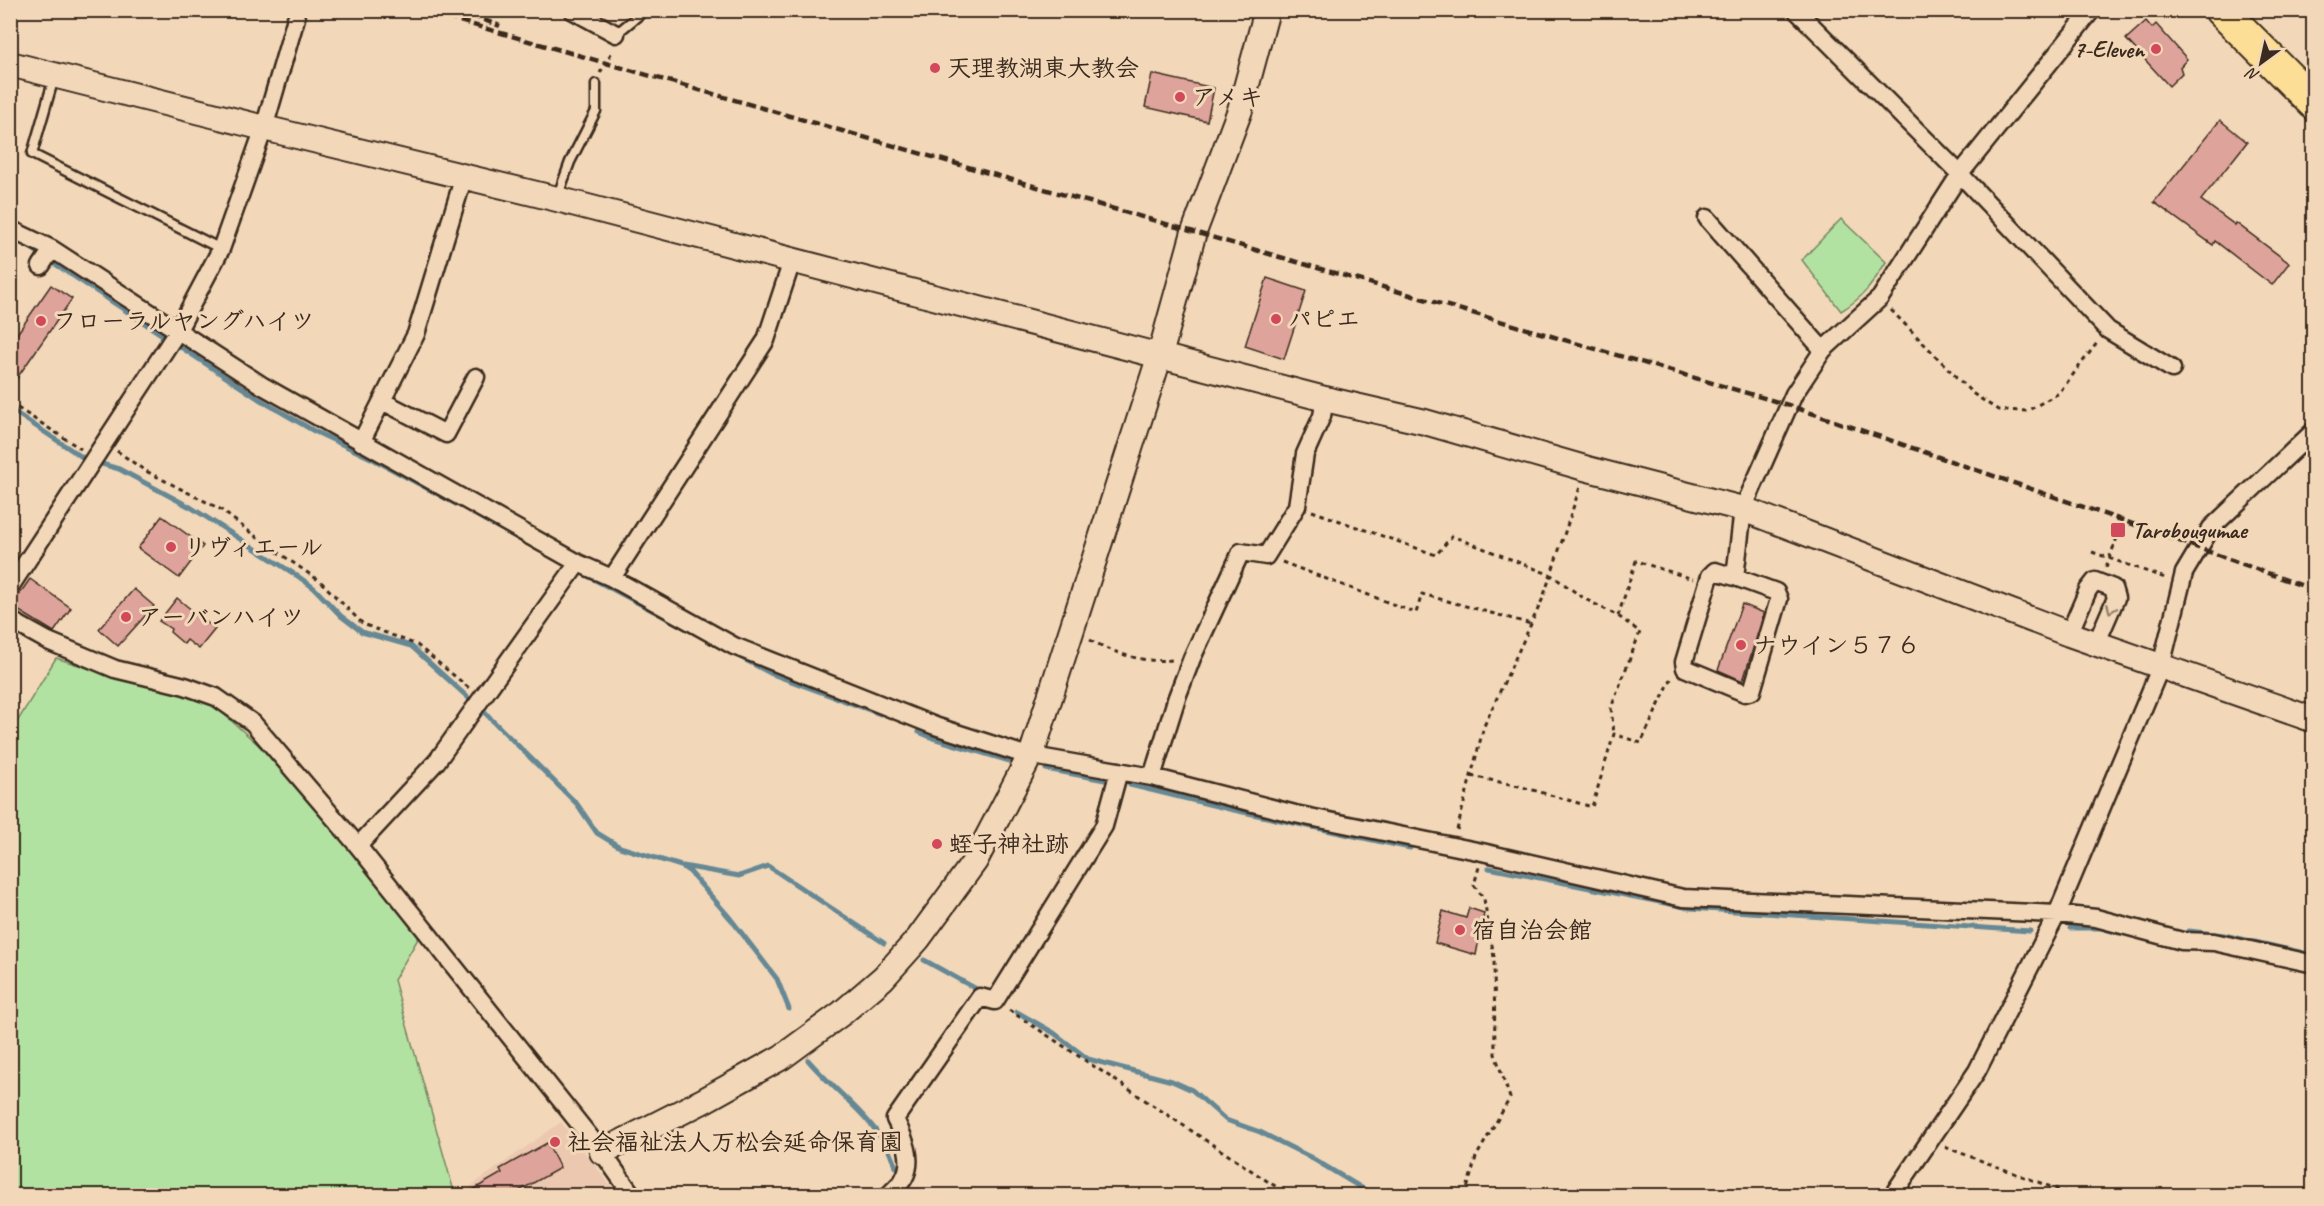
<svg xmlns="http://www.w3.org/2000/svg" width="2324" height="1206" font-family="Caveat,'Klee One',sans-serif">
<rect width="100%" height="100%" fill="#f2d8b9"/>
<filter id="ink" filterUnits="userSpaceOnUse"><feTurbulence type="fractalNoise" baseFrequency=".0167" numOctaves="2"/><feDisplacementMap in="SourceGraphic" scale="12" xChannelSelector="R" yChannelSelector="G"/><feConvolveMatrix kernelMatrix="1 2 1 2 8 2 1 2 1" color-interpolation-filters="sRGB"/></filter>
<g filter="url(#ink)">
<path fill="#ecc8b0" d="M561,1122L618,1195L461,1196V1193Z"/>
<path fill="#b2e2a2" stroke="#768660" stroke-width="1.5" d="M1841,219L1886,262C1872,285 1864,297 1841,311L1802,260Z
M56,658L113,676L209,701L273,758L330,824L419,937L394,980L455,1195L11,1196V729L14,727Z"/>
<g fill="none" stroke-linecap="round" stroke-linejoin="round">
<path stroke="#668894" stroke-width="5" d="M25,244L259,399L314,431L373,459L456,504
M10,409L85,459L119,469L192,508L299,577L314,588L341,616L362,632L411,646L484,712L577,804L597,833L620,847L681,866L690,872L730,918L777,979L789,1009
M474,514L539,550
M582,573L772,674L880,714
M919,732L933,738L1013,762
M1046,769L1105,780
M1130,785L1229,809L1410,848
M683,866L739,876L768,866L884,943
M1489,868L1690,908L2030,931
M2070,928H2101L2119,933
M2183,936L2189,931L2224,935L2304,953
M924,960L980,991
M1017,1012L1054,1033L1088,1059L1172,1081L1192,1090L1226,1120L1260,1132L1310,1157L1375,1196
M808,1060C832,1088 864,1111 884,1142C889,1149 892,1159 896,1167
M907,1192L910,1196"/>
</g>
<path fill="#dea49b" stroke="#3b2a1e" stroke-width="1.5" d="M2146,21L2152,28L2156,24L2187,59L2180,67L2182,73L2169,86L2126,39Z
M1152,74L1214,88L1207,121L1145,107Z
M2220,120L2247,142L2201,200L2235,225L2236,223L2289,263L2272,285L2215,241L2213,245L2154,202Z
M1267,278L1306,291L1284,359L1245,346Z
M51,285L72,299L10,388V344Z
M162,516L203,546L179,578L138,548Z
M30,579L71,608L54,632L11,606Z
M134,589L154,606L118,646L99,629Z
M177,598L215,629L199,649L187,640L184,644L170,632L171,629L159,621Z
M1742,604L1764,613L1743,681L1718,670Z
M1469,908L1484,913L1476,955L1435,943L1443,911L1466,918Z
M547,1143L560,1168L510,1196H462L502,1173L500,1169Z"/>
<g fill="none" stroke-linecap="round" stroke-linejoin="round">
<defs>
<path id="lane" d="M616,34L645,10
M54,78L32,154L221,249
M557,198L570,162L596,111V84"/>
<path id="street" d="M572,10L616,34
M1796,10L1960,174L2108,330L2172,369
M1707,218L1823,350
M10,229L52,249L263,386L578,563L612,578L734,646L935,726L1022,754L1152,777L1295,814L1482,852L1683,898L2057,914L2096,918L2182,941L2214,942L2314,964
M41,266L52,249
M382,401L446,434L476,377
M361,442L416,334L464,176
M1735,577L1715,571L1710,576L1684,662L1685,668L1745,693L1752,691L1779,599L1776,592L1735,577L1743,509L1794,394L1823,350L1880,298L1960,174L2092,10
M612,578L766,340L792,261
M10,587L177,332L221,249L264,128L296,18
M10,620L48,641L115,669L185,686L216,697L253,723L358,846L602,1152L633,1196
M2069,634L2088,590L2095,581L2113,588L2116,598L2096,644
M1152,777L1177,697L1192,658L1241,552L1266,556L1297,506L1305,454L1322,416L1325,399
M358,846L437,761L578,563
M888,1196C893,1190 901,1184 904,1178C915,1159 903,1136 895,1119L980,997L995,1001L1104,826L1119,771
M1892,1196L1977,1071L2057,914L2161,666L2184,573L2211,528L2314,431"/>
<path id="secondary" d="M10,64L264,128L557,199L1325,399L1425,422L1588,469L1743,509L2069,634L2314,720
M602,1152L703,1101L782,1057L842,1013L883,978L918,939L975,861L1033,750L1160,355L1194,232L1240,110L1267,10"/>
<path id="highway" d="M2221,10L2314,103"/>
</defs>
<use href="#lane" stroke="#3b2a1e" stroke-width="13"/>
<use href="#street" stroke="#3b2a1e" stroke-width="21"/>
<use href="#secondary" stroke="#3b2a1e" stroke-width="28"/>
<use href="#highway" stroke="#3b2a1e" stroke-width="36"/>
<path stroke="#3b2a1e" stroke-width="3" stroke-dasharray="4.5 4.5" stroke-linecap="butt" d="M600,73L613,50
M1891,310L1972,393L1998,410L2027,411L2059,393L2097,343
M10,403L81,449
M117,451L144,470L220,509L259,539L321,582L363,624L417,645L469,688
M1312,511L1436,555L1452,536L1551,575L1585,599L1618,616L1640,632L1611,708L1614,734
M2092,552L2165,578
M1282,562L1416,613L1422,594L1531,624
M2106,567L2118,535
M1618,616L1636,561L1693,579
M1090,640C1117,654 1142,663 1172,660
M1471,776L1519,786L1592,807L1614,734L1641,743L1671,679
M1457,830L1484,726L1543,598L1580,487
M1009,1010L1290,1196
M1945,1147L2075,1196
M1465,1196L1476,1157L1510,1098L1495,1054L1494,957L1484,899L1474,885L1479,867"/>
<use href="#lane" stroke="#f2d8b9" stroke-width="8"/>
<use href="#street" stroke="#f2d8b9" stroke-width="16"/>
<use href="#secondary" stroke="#f2d8b9" stroke-width="24"/>
<use href="#highway" stroke="#fcde96" stroke-width="32"/>
<path stroke="#3b2a1e" stroke-width="4.5" stroke-dasharray="9 4.5" stroke-linecap="butt" d="M421,10L1194,232L1788,405L2127,522L2314,590
M458,10L500,26"/>
</g>
<defs><path id="oneway-chevron" d="M-2-3.5L2.5 0L-2 3.5" fill="none" stroke-width="1.6" stroke-linecap="round" stroke-linejoin="round" transform="scale(1.5)"/></defs>
<use stroke="#96816c" href="#oneway-chevron" transform="translate(2111 609) rotate(113)"/>
</g>
<g fill="#d1495b" stroke="#f2d8b9" stroke-width="2">
<circle cx="2156" cy="49" r="6"/>
<circle cx="935" cy="68" r="6"/>
<circle cx="1180" cy="97" r="6"/>
<circle cx="1276" cy="319" r="6"/>
<circle cx="41" cy="321" r="6"/>
<rect x="2110" y="522" width="16" height="16" rx="3"/>
<circle cx="171" cy="547" r="6"/>
<circle cx="126" cy="617" r="6"/>
<circle cx="1741" cy="645" r="6"/>
<circle cx="937" cy="844" r="6"/>
<circle cx="1460" cy="930" r="6"/>
<circle cx="555" cy="1142" r="6"/>
</g>
<g text-anchor="middle" dominant-baseline="central" stroke-width="6" stroke-linejoin="round" paint-order="stroke">
<g font-size="24" font-weight="bold" fill="#3b2a1e" stroke="#f2d8b9" text-anchor="start">
<text x="2144" y="49" text-anchor="end">7-Eleven</text>
<text x="947" y="68">天理教湖東大教会</text>
<text x="1192" y="97">アメキ</text>
<text x="1288" y="319">パピエ</text>
<text x="53" y="321">フローラルヤングハイツ</text>
<text x="2132" y="530">Tarobougumae</text>
<text x="183" y="547">リヴィエール</text>
<text x="138" y="617">アーバンハイツ</text>
<text x="1753" y="645">ナウイン５７６</text>
<text x="949" y="844">蛭子神社跡</text>
<text x="1472" y="930">宿自治会館</text>
<text x="567" y="1142">社会福祉法人万松会延命保育園</text>
</g>
</g>
<rect width="2324" height="1206" fill="none" stroke="#f2d8b9" stroke-width="36"/>
<rect x="18" y="18" width="2288" height="1170" fill="none" stroke="#3b2a1e" stroke-width="2" filter="url(#ink)"/>
<g transform="translate(2261 63) rotate(213)" stroke="#f2d8b9" stroke-width="4.5" paint-order="stroke">
<path d="M0-4.5L10 22L0 15L-10 22Z" fill="#3b2a1e"/>
<text y="-9" font-size="16" font-weight="bold" text-anchor="middle" fill="#3b2a1e">N</text>
</g>
</svg>
